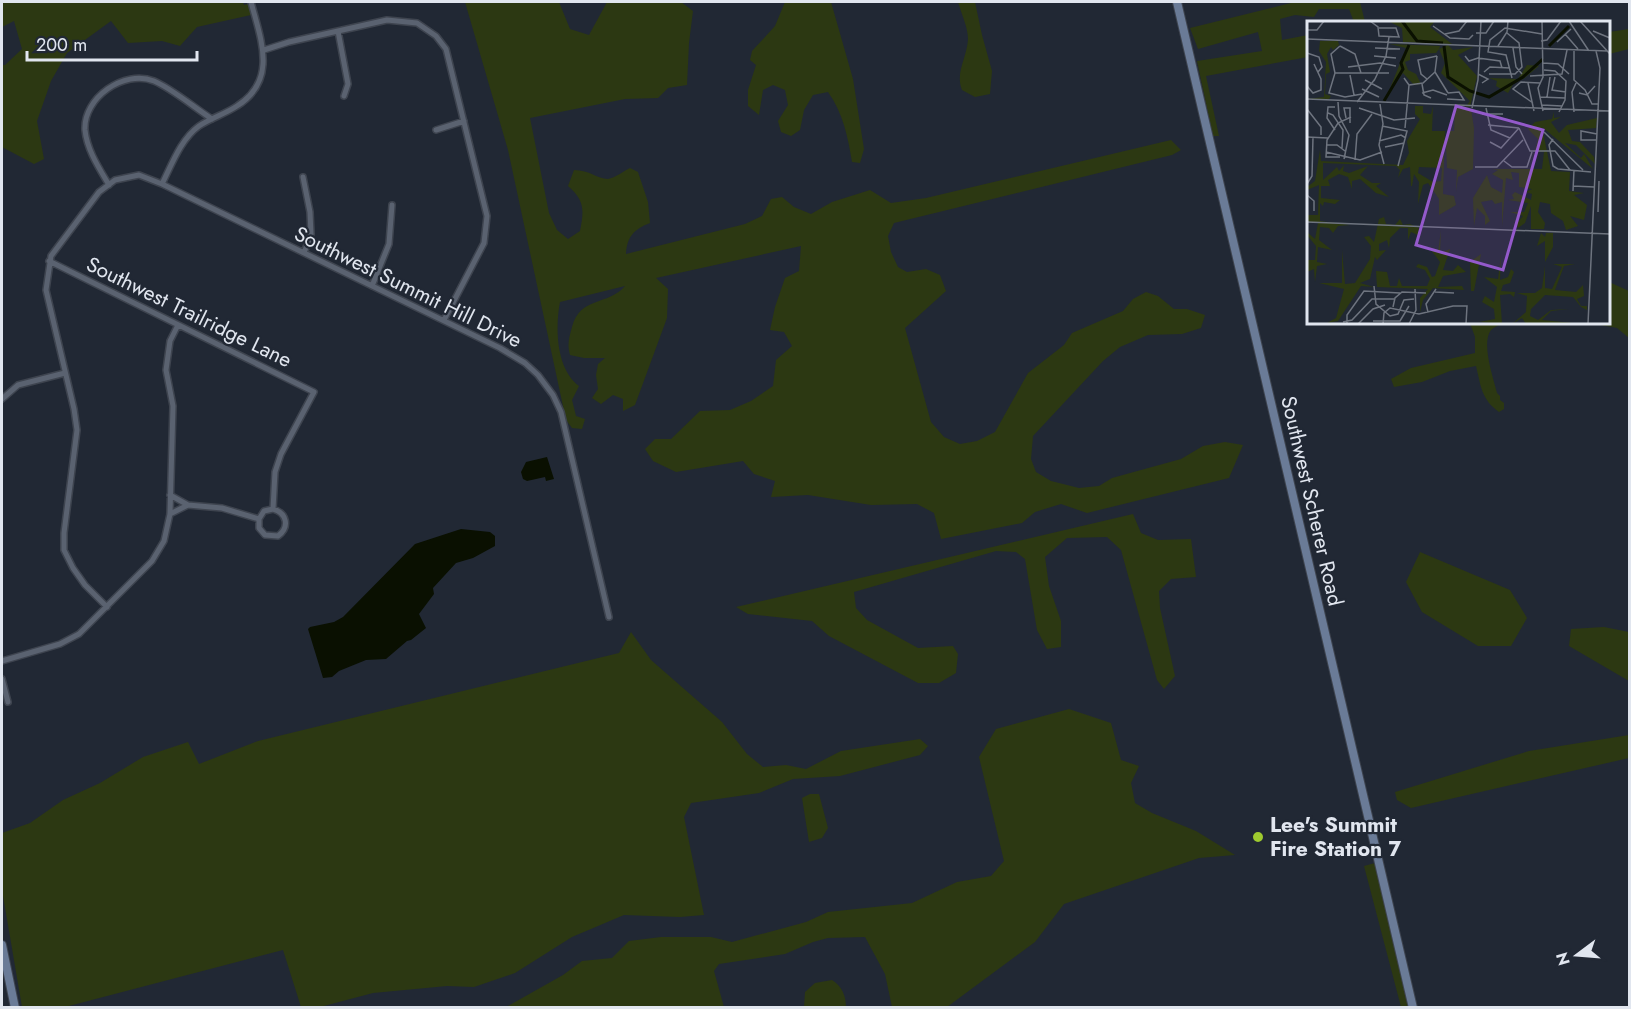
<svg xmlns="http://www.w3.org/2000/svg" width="1631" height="1009" font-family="Jost,sans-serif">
<rect width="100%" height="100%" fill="#212834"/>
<path fill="#2c3812" d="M2,2H243L244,5L248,4L251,15L197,27L180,46L162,41L128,43L111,21L67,53L51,81L37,121L44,159L34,164L2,147V65H5L22,49L14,21L2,27Z
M465,2H559L570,29L589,35L607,2H681L693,11L689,43L687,85L668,88L658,98L625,99L530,118L549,213L557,230L568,239L580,231C584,210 585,201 568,186L574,170C590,170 597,179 608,179C615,178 624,171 630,168L638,172L648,202L650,223C634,229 627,237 626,254L745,224L762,216L771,199L782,197L794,207L811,214L832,202L870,190L891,203L926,198L1171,140L1181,150L1172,155L894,223L888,236L891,252L898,267L907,272L926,269L940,275L946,291L905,328L931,422L944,437L960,444L977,441L995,432L1028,373L1064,345L1072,333L1123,311L1133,299L1146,292L1158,296L1174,309H1187L1205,315L1201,328L1182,334L1148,335L1120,347L1103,361L1033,436L1031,459L1036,472L1051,481L1079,488L1099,486L1112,478L1181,459L1203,446L1225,442L1243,445L1229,478L1087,513L1061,504L1035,512L1022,523L941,539L934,513L917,504L871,505L808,495L771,497L775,481L754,474L743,461L676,472L653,461L645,449L655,439H671L700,411L730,410L751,401L773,386L776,360L792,346L784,332L770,330L775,307L785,278L799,271L801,246L656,278L668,289L667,318L635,405L623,411V399L613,395L601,404L592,398L598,389L596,375L598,364L605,358H584L570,355C567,344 569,338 572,327C580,296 608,306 625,286L560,302C555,328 556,369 579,386L572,400L576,416L585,419L582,429L572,428L566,420L508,150Z
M785,2H831L853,79L864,149L860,163L852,162C848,137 843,113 828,92L813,95L804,110L800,130L791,136L781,132L778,121L788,105L785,90L773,85L763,90L759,115L748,106V90L756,65L750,60L752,51L775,26Z
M958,2H975L982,35L992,71L990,94L975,97L962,90C955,72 967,58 968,39C968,27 961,13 958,2Z
M1295,2H1360L1365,22H1354L1349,9H1319L1314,17L1295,15L1280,19L1282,40L1308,35V57L1206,76L1219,136H1213L1197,61L1262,51L1258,32L1198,49L1190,28Z
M1629,29V49L1609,54V32Z
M1609,282L1629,291V338L1617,328L1590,323L1608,322Z
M1470,323H1503C1499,325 1494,327 1491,330C1481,343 1493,377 1497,393L1500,396V400L1504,403V409L1499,412C1481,399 1481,386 1476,366L1450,371L1422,382L1394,387L1391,379L1411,368L1475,353V337Z
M1133,514L1141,533L1158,540L1191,539L1196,577L1171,579L1159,591L1160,608L1175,676L1164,689L1157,680L1121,550L1107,537L1067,538L1045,557L1049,586L1061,621V647L1047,649L1037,630L1025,559L1016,552L996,551L854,592L856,608L867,620L918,648L953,646L958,654L956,673L939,683H918L829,636L812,621L748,614L736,607Z
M1420,552L1510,590L1527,618L1511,646H1478L1422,612L1406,582Z
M1604,627L1629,632V681L1569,646L1571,629Z
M631,632L651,660L722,722L747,754L763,767L786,765L806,769L841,751L920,739L928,746L920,755L840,776L793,779L759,793L691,803L684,817L704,915L680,917L624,915L572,937L515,973L474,987L447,986L373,993L320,1007H301L283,950L65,1007H22L2,890V833L30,823L63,800L100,783L143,757L188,742L199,764L258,741L619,653Z
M1069,709L1111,723L1121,760L1139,766L1131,783L1135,803L1152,813L1196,831L1235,855L1199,858L1064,904L1035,942L947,1007H892L885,974L865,937L828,938L813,942L785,954L719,964L714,971L724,1007H506L563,975L582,961L612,958L629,941L661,937H711L732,942L806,922L828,912L912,903L957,882L991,876L1004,861L979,757L996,729Z
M1629,735V758L1411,808L1397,800L1395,792L1529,751Z
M810,794H819L828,828L822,838L809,842L802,798Z
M1375,863L1408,1007H1401L1364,866Z
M832,980C842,986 846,996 846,1007H804L805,992L815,983Z"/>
<path fill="#0a1001" d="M547,457L554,479L546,481L545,477L527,481L523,479L521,472L526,462Z
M461,529L490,532L495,536V546L473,558L456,563L433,588L434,594L419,614L426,628L411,640L407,641L386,659L366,660L339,671L332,677L323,678L308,629L310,627L334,622L343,617L415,544Z"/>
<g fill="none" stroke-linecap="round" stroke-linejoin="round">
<defs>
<path id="street" d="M338,31L348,84L344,96
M264,50L289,42L387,20L417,23L436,36L446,49L487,216L484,243L444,320
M436,130L464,121
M303,177L310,212L311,234L304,253
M162,184C172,164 181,139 199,126C211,118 225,114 237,106C278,80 261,40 251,2
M109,185C99,168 87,150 85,130C83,98 124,69 154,81C171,88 195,108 212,119
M49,261L314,392L281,454L275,472L273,509
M372,286L389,244L392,205
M2,399L18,385L65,373
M170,495L188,505L222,508L259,519
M170,514L188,505
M259,519V528L265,535L278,536C290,527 287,513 273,509
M259,519L264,511L273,509
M107,607L85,585L73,568L64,550V533L77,430L74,409L46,290L51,256L99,192L115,180L139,175L162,184L500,348L525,363L538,375L553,395L561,412L609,617
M2,661L60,644L79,634L152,561L164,541L170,514L173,406L166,370L170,341L178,325
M2,679L8,702"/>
<path id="secondary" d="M1177,2L1413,1008
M2,945L15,1008"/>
</defs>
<use href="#street" stroke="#3e444f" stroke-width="8"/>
<use href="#secondary" stroke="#3e444f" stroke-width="10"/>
<use href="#street" stroke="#5a6270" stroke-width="5"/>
<use href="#secondary" stroke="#6a7b97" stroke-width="8"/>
</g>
<circle fill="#9eca2f" stroke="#212834" stroke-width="2" cx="1258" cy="837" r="6"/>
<g text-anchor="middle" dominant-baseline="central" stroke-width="4.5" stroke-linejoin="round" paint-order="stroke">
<g font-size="21" fill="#e1e6ef" stroke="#212834">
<text transform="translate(408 287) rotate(26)">Southwest Summit Hill Drive</text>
<text transform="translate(189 312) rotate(26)">Southwest Trailridge Lane</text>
<text transform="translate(1312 501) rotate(77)">Southwest Scherer Road</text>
</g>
<g font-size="21" font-weight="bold" fill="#e1e6ef" stroke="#212834" text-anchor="start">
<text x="1270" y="825">Lee's Summit<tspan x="1270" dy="24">Fire Station 7</tspan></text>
</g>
</g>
<g transform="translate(1307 21)">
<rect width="303" height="303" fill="#212834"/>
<path d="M81,0H128L123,6L145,23L96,21L95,7ZM13,20H31L32,24L26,29L24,26L20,33L23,51L19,53L18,73L24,75L22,78H0L17,76L19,41L12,30ZM83,23L133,25L132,28L141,24L146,29L166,26L151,34L170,55L163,86L141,83L160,84L163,80L134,52L138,42L132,28L129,32L103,33V39L98,41L101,49L109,53L114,63L107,64L96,52L82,70L99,27L83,23L82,27ZM220,44L232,45L216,58H209L201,72L189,65L190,60L182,57L211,58ZM108,85H116V92L124,93L126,85L125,110H138L136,173L147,175L149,184L132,194V178L121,162L116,164L111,183L112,161L107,153L105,165H104L103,146L96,148L91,157L93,149L89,145L16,142V159L30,146L32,150L37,144L36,150L42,152L61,145L53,154L65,162H74L69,165L82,176L69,172L53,158L45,160V168L41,156L32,153L21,159L23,165H14V177L33,179L28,183L17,181L16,185L13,182V200L43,204L31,205L26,212L22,207L13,206L12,219L25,229L11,226L10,241L20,243L10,245L8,261L7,248L0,251V239H8L9,225L0,214V211L8,218L11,202L0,201V194H11L12,164L0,169V166L8,160L13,129L14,140L96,144L102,132L100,120L113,98L108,93ZM112,146L135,147L134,160L126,161L111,152ZM148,86L164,88L167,107L166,148L151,156L149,171L150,149L140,147L139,126L141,110H147ZM247,91V97L254,96L244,101L252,112L260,104L290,97L289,107L261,109L265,120L273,121L287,136L288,143L269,124L258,122L274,137L277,133L286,148L235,106L244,150L263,151L262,170L277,172L267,174L280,184L277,199L263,195L271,205L259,209L256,200L244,192L243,183L233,181L231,191L238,202L237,208H224V185L218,202L211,207L210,202L216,195L203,191H217L221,182L201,179L207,178L205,174L208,171L224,179L225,173L219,171L225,168L212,166V152L204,151L206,159L199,157L195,206V181L188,183L185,179L174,181L183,200L178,204V195L170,187L167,205L166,177L180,154L184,166L195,172L196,159L185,153L191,149L185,148H235L237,131L228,130L231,118L221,108L228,101L245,98ZM77,196L79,203L88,204L93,198L96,204L103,203L112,207L111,214L104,211L101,219V207H93L83,217L82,227L80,219L72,223V230L79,229L70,239L68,236L63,258L53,262L67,266L54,265L31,300L20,302L29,297L37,268L12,262H35V229L38,263L48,262L63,238L64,225L57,216L62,215L67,221L72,198ZM134,209L133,232L143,228L136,249L146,250L151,244L159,251L136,255L131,266L155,265L157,269L126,267L116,279L113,291V277L121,268L70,266L69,250L80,251L83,265H90L92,257L95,265H120L123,258L118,249L109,246L111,243L120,246L125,256L128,255L133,241L124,229L131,231ZM234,212L238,216L239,212H246V226L238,241V220L230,225ZM174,233L167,270H164L163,241ZM194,234L193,259L201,256L204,248L207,251L203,262L196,264L194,270L208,271L207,276L203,273L193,274L195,303L172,301L188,298L187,288L175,281L178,275L187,281L190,266L177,256L191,258ZM246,243H268L257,245L248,269L269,271L276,264L277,275L270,278L274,285H280V289L274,286L266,276L238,274L224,288L223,295L231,299L244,289L262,288L244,290L235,299L276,303H219L215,297L205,303L219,291L220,275L210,272H228L235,267L238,245V267L245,268L255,246Z" fill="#2c3812" fill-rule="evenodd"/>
<path fill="none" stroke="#0a1001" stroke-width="3" d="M95,0L110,20L136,22M137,25L141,56L163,70L182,76L216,56L236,38M242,25L262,5M77,80L96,48L94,42L102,24"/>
<path fill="none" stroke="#6e747f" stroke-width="1.5" d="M63,0L71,6L72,15L92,16L89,7H72M235,0L236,56L231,67L236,90M262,0L282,30M273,0L303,33M126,5L143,17L162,18L166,14M0,9H10L17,0M286,10L303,17M169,12H179L187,0M138,13L152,10L160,0M258,13L271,28M0,18L300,30M234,20L240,19L254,0M250,21L264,8M33,25L24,33L28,52L22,72L38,76L55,73M33,25L48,33L54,52M191,25L200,11L201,0M68,27L93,28M206,27L209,46L215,53M267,30V59L278,69L285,83H291M0,32L12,36L15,46L11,51M67,35L89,37M158,35L162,40L171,37L193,40L195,47M236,42L251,43L262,53M41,46L73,42L89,45M237,49L248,50L259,60L258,79L252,91M128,51L141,72M177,51L183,46L203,47M28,52H82M171,53L181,58L175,62M182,53H208L215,46L212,22L200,12M43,54L47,74M223,55L255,53L260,29M248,56L245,69L259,71M97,57L102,64L98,107M205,57L199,34L181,31L183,19L198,7L235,13M120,58L114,53L111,39L130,35M58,59L75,68M67,60L79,35L82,16M221,62L227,90M115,63L117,74L124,77M102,64L116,62L128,51L130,35M0,65L6,72L14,69V58L7,43M55,68L72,76M115,72L126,69L140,74M272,72L280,74L288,65M233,76L258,77M240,76L243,56M0,78L303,90M140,78L157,79L152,71L141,72M31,81L32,95L42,114L37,138M50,81L68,58M226,82L206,68L214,61L233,62M73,83L76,103L72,124L77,143M235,84L255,85M52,87L87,99L108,97M165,87L171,59L174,0M179,87L184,109L203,117M0,88L14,106V114M267,91L265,71L269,62M21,92L26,94L36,109L35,127M175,93H196M39,97L37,87H43V102M181,104L212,107M75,105L100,110L91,145M212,107L223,130H248L263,149M28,109L20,97L21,86H28M237,111L276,149M0,116L21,117M246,118L242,124L246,145L251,148M289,119H274V110L290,113M72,120L94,114L99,117M183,121L194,127L212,107M19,124H30L38,130M78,126L97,122M19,131L53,139L75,131M33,136H19L20,119L31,102L44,96M48,139L50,113L65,93M197,140L205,146H220L225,131M168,146H190L216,119M251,148L284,151M0,163L5,155L6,116M266,165L287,166M266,170L267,149M0,174L7,180V190M291,191L292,160M0,201L303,213M67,265L69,283L83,295L91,293L97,279L107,278M128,271L147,272M86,286L88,277L95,271L119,272M121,291L119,283L129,268M66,300H93L102,285M36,301L45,299L65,278H87M40,303V294L57,270L93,272M51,303L66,288L78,284M76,303L77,292L83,287L112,293L146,285H160L159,303M102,303L109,289L108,268M281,303L293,47L289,30"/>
<path fill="#945acb" fill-opacity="0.15" stroke="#945acb" stroke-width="3" d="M149,85L236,109L196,249L109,224Z"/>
<rect width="303" height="303" fill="none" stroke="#e1e6ef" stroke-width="3"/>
</g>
<rect width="1631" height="1009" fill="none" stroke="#e1e6ef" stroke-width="6"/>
<g transform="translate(1577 955) rotate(254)" stroke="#212834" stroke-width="4.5" paint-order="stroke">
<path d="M0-4.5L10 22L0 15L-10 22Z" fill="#e1e6ef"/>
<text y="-9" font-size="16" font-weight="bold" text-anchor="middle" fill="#e1e6ef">N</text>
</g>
<path d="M27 51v9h170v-9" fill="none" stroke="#e1e6ef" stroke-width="3"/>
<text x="36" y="51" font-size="18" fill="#e1e6ef" stroke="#212834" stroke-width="4.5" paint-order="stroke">200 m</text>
</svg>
